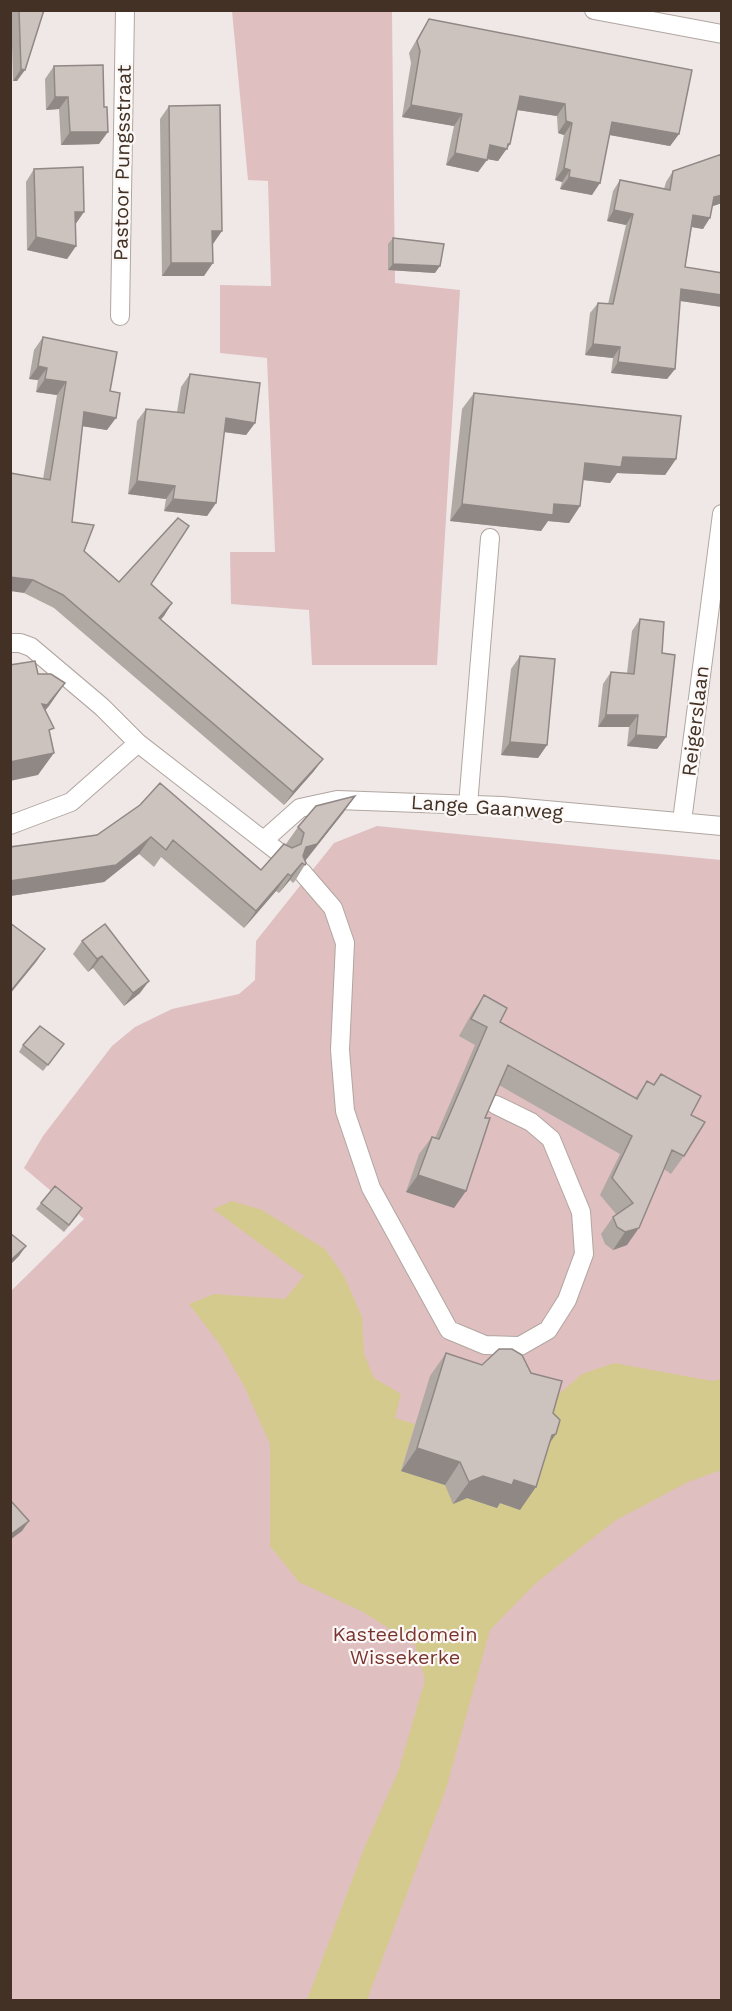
<svg xmlns="http://www.w3.org/2000/svg" width="732" height="2011" font-family="'Work Sans',sans-serif">
<rect width="100%" height="100%" fill="#efe8e6"/>
<path fill="#e0bfc0" d="M232,11H392L395,283L460,290L437,665H312L309,610L231,604L230,552H275L267,358L220,353V285L271,286L268,181L248,180Z
M377,826L721,860V2000H11V1291L84,1219L24,1168L43,1136L112,1046L135,1027L172,1009L239,994L255,980L256,941L334,843Z"/>
<path fill="#d4ca8e" d="M232,1201L262,1210L325,1249L344,1276L362,1317L364,1354L374,1378L401,1394L395,1418L415,1424L401,1471L558,1395L582,1374L614,1363L712,1381L721,1379V1470L688,1482L616,1520L536,1583L490,1630L446,1789L367,2000H307L365,1846L398,1772L425,1680L415,1645L363,1612L299,1582L270,1546V1444L244,1386L221,1346L189,1304L214,1294L285,1299L304,1276L213,1209Z"/>
<g fill="none" stroke-linecap="round" stroke-linejoin="round">
<defs>
<path id="minor" d="M594,10L722,34
M120,316L125,10
M10,643H20L31,647L102,707L138,743L281,854
M468,805L490,538
M682,821L722,514
M10,825L71,802L138,743
M264,840L300,808L337,800L502,806L722,826
M302,872L333,908L345,943L340,1050L345,1111L371,1188L449,1330L485,1345L520,1346L548,1330L567,1300L584,1254L581,1212L551,1139L531,1122L496,1105"/>
</defs>
<use href="#minor" stroke="#b1a6a0" stroke-width="20"/>
<use href="#minor" stroke="#fff" stroke-width="18"/>
</g>
<path fill="#b0a8a3" d="M11,10H44L17,81H13Z
M429,19L679,134L670,146L610,135L592,195L560,189L562,182L555,180L564,135L558,133L557,116L517,110L510,144L498,161L487,159L478,172L446,165L454,126L402,117L411,63L409,53L421,32Z
M54,66L99,144L61,145L59,109L46,110L45,79Z
M169,106L213,244L204,276H162L160,119Z
M722,154V203L713,206L703,229L692,227L685,267L722,273V307L680,301L675,369L667,379L611,373L613,358L585,355L590,313L598,303L608,304L626,225L607,221L613,191L620,180L664,189L666,182L673,171Z
M34,169L75,225L76,246L67,259L27,250L26,182Z
M393,238L435,273L388,270V244Z
M43,337L110,391L107,430L82,426L72,522L84,551L119,582L151,584L172,603L160,619L314,771L284,805L54,608L24,593L57,395L36,392L38,380L29,379L34,350Z
M190,374L255,423L246,435L224,432L216,503L207,516L164,511L166,499L128,494L137,421L146,409L177,412L181,387Z
M474,393L676,459L665,475L617,473L610,483L583,480L580,506L569,523L548,521L541,531L450,521L462,409Z
M640,619L662,653L666,737L657,749L627,746L629,727H598L603,684L611,672L627,673L632,631Z
M520,656L547,745L538,758L501,755L511,669Z
M355,796L343,813L305,861L306,863L295,881L293,883L290,880L279,893L276,891L244,928L161,857L154,867L139,854L104,882L10,896V847L97,835L140,805L261,870L288,846L286,844L298,827Z
M105,924L140,993L124,1006L93,968L88,972L73,954L82,941Z
M484,995L500,1022L635,1098L647,1081L653,1085L661,1074L691,1115L684,1156L671,1174L664,1169L627,1245L613,1250L605,1244L601,1234L613,1217L616,1214L600,1195L620,1154L499,1085L485,1118L466,1191L454,1208L406,1192L419,1154L432,1137L435,1138L475,1045L459,1036L472,1013Z
M64,1044L43,1071L19,1052L23,1045Z
M41,1203L78,1215L64,1232L36,1209Z
M446,1353L553,1413L549,1445L520,1510L500,1503L497,1508L467,1498L453,1504L445,1485L401,1471L430,1376Z"/>
<path fill="#908885" d="M21,69L25,70L17,81H13Z
M520,96L565,104L557,116L511,109Z
M55,97H68L59,109L46,110Z
M411,105L462,114L454,126L402,117Z
M566,121L572,123L564,135L558,133Z
M612,122L679,134L670,146L604,134Z
M70,132H108L99,144L61,145Z
M508,144H510L498,161L481,158L490,145Z
M455,153L487,160L478,172L446,165Z
M564,168L570,170L562,182L555,180Z
M569,177L600,183L592,195L560,189Z
M722,195V203L707,208L714,197Z
M614,210L633,214L626,225L607,221Z
M75,212H84L75,225Z
M693,215L710,218L703,229L686,226Z
M212,231H222L213,244H203Z
M36,237L76,246L67,259L27,250Z
M171,263H213L204,276H162Z
M393,264L440,266L435,273L388,270Z
M681,289L722,295V307L674,300Z
M593,344L620,347L613,358L585,355Z
M618,362L675,369L667,379L611,373Z
M38,366L47,368L38,380L29,379Z
M45,379L66,382L57,395L36,392Z
M84,412L116,418L107,430L75,425Z
M226,418L255,423L246,435L217,431Z
M623,457L676,459L665,475L617,473L610,483L574,479L585,463Z
M137,481L175,486L166,499L128,494Z
M173,499L216,503L207,516L164,511Z
M462,504H554L580,506L569,523L548,521L541,531L450,521Z
M10,577L33,580L24,593L10,591Z
M172,603L164,616L150,631L159,618Z
M65,683L49,706L31,727L42,704Z
M606,715H638L629,727H598Z
M636,735L666,737L657,749L627,746Z
M510,742L547,745L538,758L501,755Z
M54,753L38,775L10,781V762Z
M323,759L314,771L284,805L293,792Z
M355,796L343,813L305,861L294,864L306,847Z
M151,837L139,854L104,882L10,896V881Z
M302,863L290,880L279,893L291,876Z
M288,874L276,891L244,928L256,911Z
M45,949L36,962L10,994V992Z
M102,956L93,968L88,972L97,959Z
M149,981L140,993L124,1006L133,993Z
M418,1175L466,1191L454,1208L406,1192Z
M639,1228L627,1245L613,1250L625,1232Z
M26,1246L19,1256L10,1265V1261Z
M556,1434L540,1457L552,1435Z
M417,1448L460,1462L445,1485L401,1471Z
M483,1476L514,1480L536,1487L520,1510L500,1503L497,1508L467,1498L453,1504L469,1482Z
M29,1521L22,1531L10,1540V1535Z"/>
<path fill="#cdc3be" stroke="#908885" stroke-width="1.5" d="M19,10H44L25,70L21,69Z
M429,19L692,70L679,134L612,122L600,183L569,177L570,170L564,168L572,123L566,121L565,104L520,96L510,144H508L507,149L490,145L487,160L455,153L462,114L411,105L420,51L417,41Z
M103,65L104,107H107L108,132H70L68,97H55L54,66Z
M220,105L222,231H212L213,263H171L169,106Z
M722,154V195L714,197L710,218L693,215L685,267L722,273V295L681,289L675,369L618,362L620,347L593,344L598,303L613,304L633,214L614,210L620,180L670,190L673,171Z
M83,167L84,212H75L76,246L36,237L34,169Z
M393,238L444,244L440,266L393,264Z
M43,337L117,352L110,391L120,393L116,418L84,412L72,522L94,525L84,551L119,582L178,518L189,526L151,584L172,603L159,618L323,759L293,792L63,595L33,580L10,577V473L50,480L66,382L45,379L47,368L38,366Z
M190,374L260,383L255,423L226,418L216,503L173,499L175,486L137,481L146,409L184,413Z
M474,393L681,416L676,459L623,457L621,467L585,463L580,506L554,504L553,515L462,504Z
M640,619L664,622L662,653L675,655L666,737L636,735L638,715H606L611,672L634,674Z
M520,656L555,659L547,745L510,742Z
M35,661L38,674H51L65,683L47,705L42,704L54,728L49,730L54,753L10,762V665Z
M160,783L261,870L284,844L292,848L301,844L304,833L298,827L316,806L355,796L317,844L306,847L303,856L306,863L305,865L302,863L291,876L288,874L256,911L173,840L166,850L151,837L116,865L10,881V847L97,835L140,805Z
M10,923L45,949L10,992Z
M105,924L149,981L133,993L102,956L97,959L82,941Z
M484,995L507,1008L500,1022L637,1099L647,1081L654,1085L661,1074L701,1096L691,1115L705,1122L684,1156L672,1150L639,1228L625,1232L617,1227L613,1217L633,1203L612,1178L632,1136L508,1065L485,1118H490L466,1191L418,1175L432,1137L439,1139L487,1027L471,1019Z
M40,1026L64,1044L48,1065L23,1045Z
M55,1186L82,1208L69,1225L41,1203Z
M10,1233L26,1246L10,1261Z
M499,1349H512L522,1355L531,1373L562,1381L553,1413L560,1420L556,1434L552,1435L536,1487L514,1480L512,1485L483,1476L469,1482L460,1462L417,1448L446,1353L482,1365Z
M10,1501H11L29,1521L10,1535Z"/>
<g text-anchor="middle" dominant-baseline="central" stroke-width="4.5" stroke-linejoin="round" paint-order="stroke">
<g font-size="20" fill="#423124" stroke="#fbf8f7">
<text transform="translate(122 163) rotate(-89)">Pastoor Pungsstraat</text>
<text transform="translate(695 721) rotate(-83)">Reigerslaan</text>
<text transform="translate(487 807) rotate(4)">Lange Gaanweg</text>
</g>
<g font-size="20" fill="#7a342d" stroke="#fbf8f7">
<text x="405" y="1634">Kasteeldomein<tspan x="405" dy="23">Wissekerke</tspan></text>
</g>
</g>
<rect width="732" height="2011" fill="none" stroke="#423124" stroke-width="24"/>
</svg>
